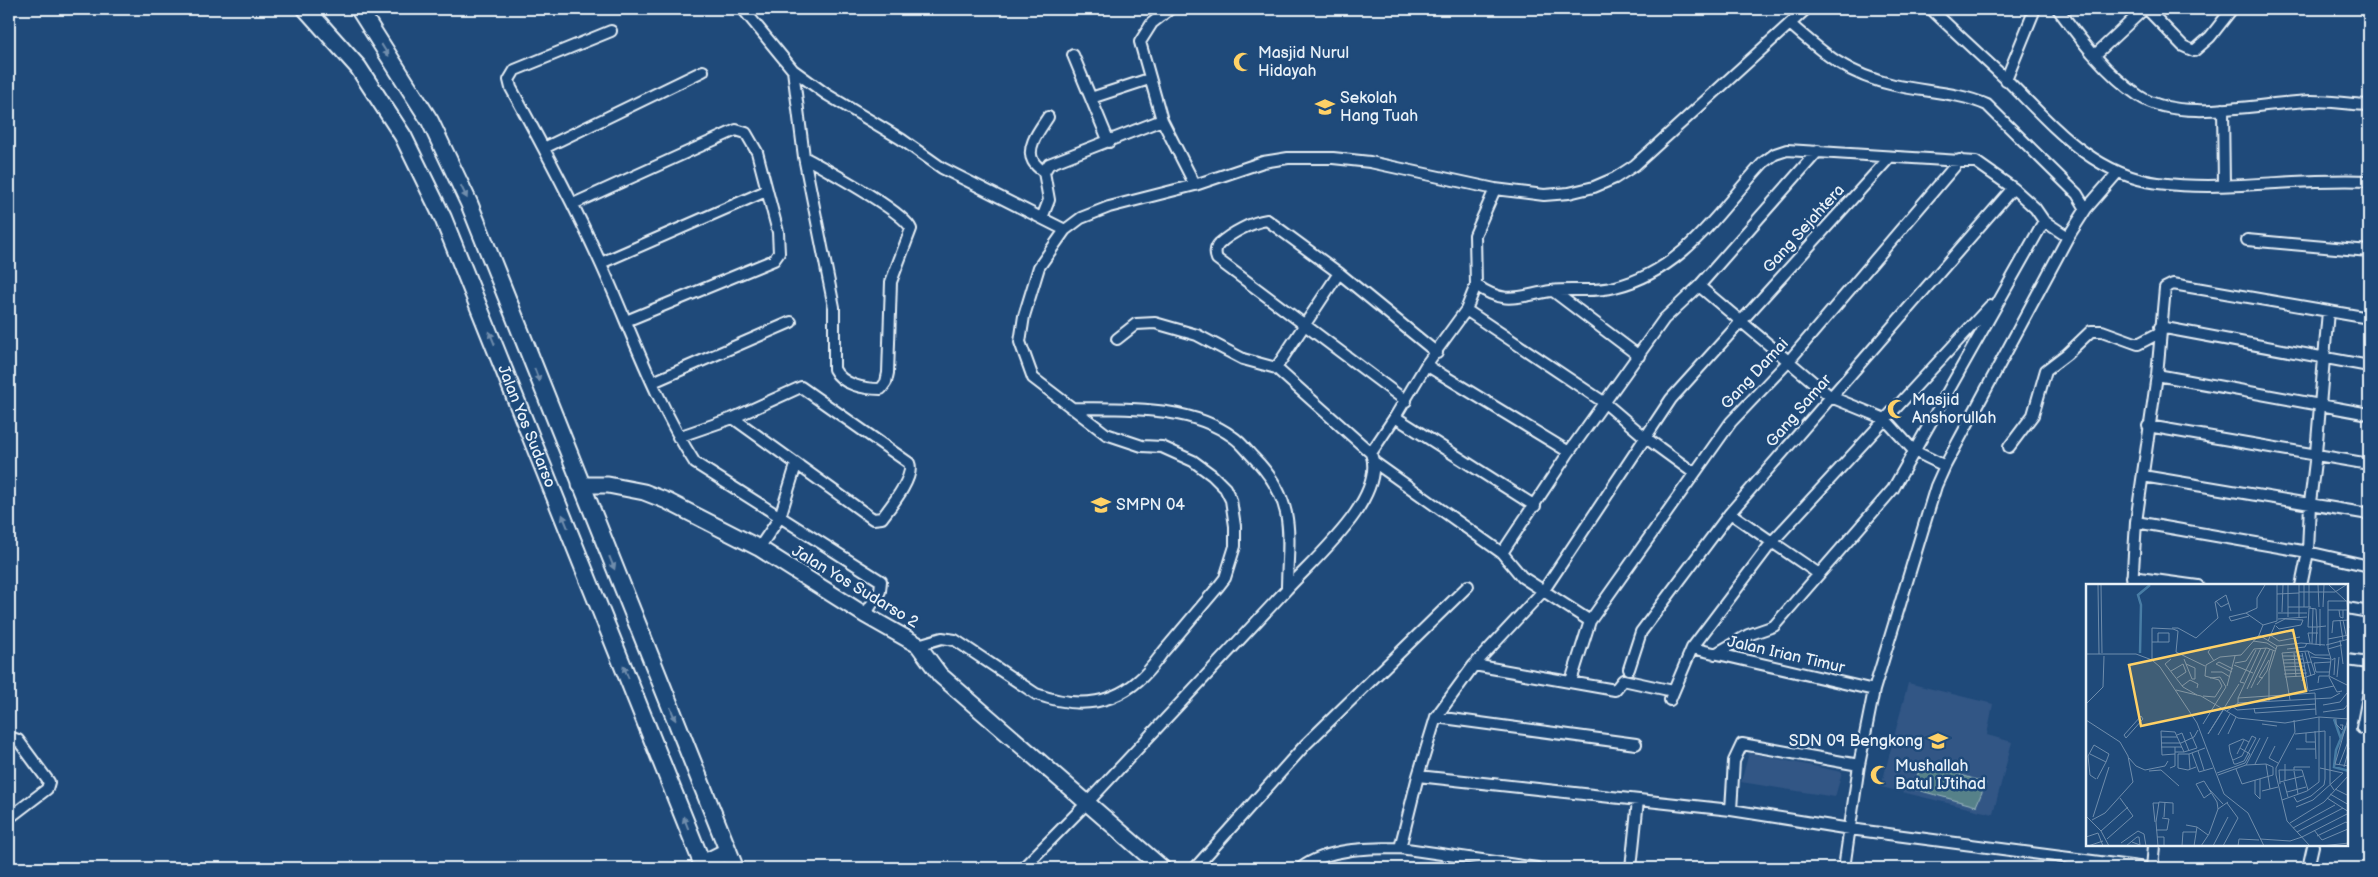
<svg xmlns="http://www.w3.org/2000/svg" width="2378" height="877" font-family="'Balsamiq Sans',sans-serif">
<rect width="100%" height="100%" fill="#1f4a7a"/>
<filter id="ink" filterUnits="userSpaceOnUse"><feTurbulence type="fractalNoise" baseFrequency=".02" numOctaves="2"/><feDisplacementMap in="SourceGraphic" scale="10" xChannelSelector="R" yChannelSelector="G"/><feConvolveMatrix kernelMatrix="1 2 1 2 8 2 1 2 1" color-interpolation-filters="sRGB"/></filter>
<g filter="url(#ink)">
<path fill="#325685" d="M1908,683L1993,704L1987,735L2012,742L1993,814L1881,787Z
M1749,753L1842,772L1835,797L1741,782Z"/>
<path fill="#568189" stroke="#9fb9c0" d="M1921,762L1986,783L1976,806L1914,789Z"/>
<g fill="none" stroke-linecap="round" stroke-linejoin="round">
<defs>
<path id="street" d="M743,9L793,70L826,94L901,139L942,168L1065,230
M1170,9L1152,23L1140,42L1162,120L1195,185
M1931,9C1956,33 1982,57 2008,81C2051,124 2093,175 2158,183C2228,192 2299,177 2369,181
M2058,9C2081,40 2106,74 2139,96C2181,124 2263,102 2312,101C2331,101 2350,104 2369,105
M2147,9L2183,46L2194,51L2210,37L2232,9
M1790,24C1824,54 1848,75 1894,85C1925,92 1958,92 1987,105L2077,194L2086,209
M611,31L515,70L509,80L511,88C543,146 574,204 601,264C631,330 655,401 695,463L881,581L880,591L865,615
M1073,55L1109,142
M2095,55L2144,9
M793,70L804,157C825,169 904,211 911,229L891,282L888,373L886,382L881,389C864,389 842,385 834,369V307L804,157
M2006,80L2035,9
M1091,98L1149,79
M2223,109L2224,184
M544,148L703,71
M1044,172C1040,169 1035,165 1033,161C1025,147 1041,128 1048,117
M573,204L736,130L746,133L757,152L778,232L779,253L774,260L626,321
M1042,218L1049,200L1044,172L1049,164L1162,120
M2247,240L2369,251
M601,263L766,191
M1476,285C1505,306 1519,296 1551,291C1572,288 1594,293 1615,287C1685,270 1718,211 1764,162L1775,154L1787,150L1976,162L2013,188L2035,208L2044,221L2068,237
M1699,286L1831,397L1885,419L1914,451L1945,466
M1553,291L1639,356
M1466,310L1605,403L1646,438L1694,473
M2160,327L2369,366
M1117,339L1136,324L1155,323L1197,335L1243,359L1276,368L1371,453
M1426,365L1569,452
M1276,368L1339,273
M2157,375L2369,414
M653,382L791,322
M1406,401L1217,259C1215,254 1215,248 1219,244C1231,233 1252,222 1267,220L1339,273L1437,353
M1395,417L1535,506
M2148,426L2369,464
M678,437L733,418L801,387L909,463C915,477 891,506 882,518L873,519L733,418
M2009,447L2033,415L2046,370L2067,354L2091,331H2102L2138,344L2159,333
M1374,462L1502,553
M2143,476L2369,514
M2136,522L2308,552L2369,566
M759,548L780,517L796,465
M1819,574L1772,542L1990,306
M2132,577L2198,586
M2132,586L2136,522L2157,375L2165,288L2173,284L2369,318
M2301,586L2308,552L2310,503L2316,453L2328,311
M1287,589C1315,558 1387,498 1371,453L1395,417L1426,365L1466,310L1476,285L1475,235L1495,189
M2347,608L2369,612
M1590,621L1522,577L1502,553L1569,452L1664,319L1699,286L1818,151
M918,645L942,638L955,640L1036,694C1072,707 1109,707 1139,680C1149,672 1156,661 1164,651C1182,630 1200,608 1218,587L1225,578L1235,546V526L1231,500L1225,488L1212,475L1193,461L1162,447L1142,446L1106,434L1033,378L1020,342L1024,316L1039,267L1065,230L1081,218L1109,207L1195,185L1263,162L1288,158H1333L1370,162L1495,189L1544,195L1569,193L1594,187L1615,178L1635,165L1806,9
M1692,648L1874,690
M1715,654L1748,635L1774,626L1893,489L2044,221
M2347,660L2369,663
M1474,665L1615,690L1623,680L1673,691
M1629,669L1641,632L1730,513L2013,188
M1571,681L1590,621L1731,422L1788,362L1960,160
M1670,700L1692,648L1772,542L1730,513
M1436,717L1636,744
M2362,728L2369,692
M9,737L18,740L49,782L47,789L9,818
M1418,776L1436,717L1474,665L1544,590L1671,399L1890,157
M1731,810L1734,761L1742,744L1859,765
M1400,848L1418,776L1731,810L1850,829L2146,868
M1023,868L1087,803L1287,589C1287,564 1291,537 1286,513C1281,491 1270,474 1254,458C1247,451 1241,442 1233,437C1189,404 1122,409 1071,408
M1195,868L1306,744L1468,586
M1301,868C1328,848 1368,848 1400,848L1537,868
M1631,868L1638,800
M1844,868L1859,765L1874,690L1936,486L1945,466L2068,237L2086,209L2118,172
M2152,868L2154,846
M2308,868L2313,846"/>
<path id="secondary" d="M580,485H608L644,492L667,501L759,548L865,615L918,645L940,675L1162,868"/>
<g id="primary">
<path id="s1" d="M306,9L358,67L403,136L443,218L704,868"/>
<path d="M359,9L430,121L469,203L735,868"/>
<path d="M702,864L728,851"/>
</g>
</defs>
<use href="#street" stroke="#e8f1f8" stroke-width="14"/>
<use href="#secondary" stroke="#e8f1f8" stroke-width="19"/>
<use href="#primary" stroke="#e8f1f8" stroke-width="20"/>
<use href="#street" stroke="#1f4a7a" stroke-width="10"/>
<use href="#secondary" stroke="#1f4a7a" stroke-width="15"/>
<use href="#primary" stroke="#1f4a7a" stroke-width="16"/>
</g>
<defs><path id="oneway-solid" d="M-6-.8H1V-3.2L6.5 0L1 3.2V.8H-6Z" transform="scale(1.25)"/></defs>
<g fill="#6f8dac">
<use href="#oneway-solid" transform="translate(385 50) rotate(58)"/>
<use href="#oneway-solid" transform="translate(464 192) rotate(64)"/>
<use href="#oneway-solid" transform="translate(492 338) rotate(-112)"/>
<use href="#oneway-solid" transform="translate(537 375) rotate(69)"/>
<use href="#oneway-solid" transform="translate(565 521) rotate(-112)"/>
<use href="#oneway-solid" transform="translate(612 563) rotate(68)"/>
<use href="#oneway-solid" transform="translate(626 672) rotate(-112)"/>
<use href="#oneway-solid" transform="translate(673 714) rotate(68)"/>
<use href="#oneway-solid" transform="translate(686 823) rotate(-111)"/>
</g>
</g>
<defs>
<symbol id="mosque-bare" viewBox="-9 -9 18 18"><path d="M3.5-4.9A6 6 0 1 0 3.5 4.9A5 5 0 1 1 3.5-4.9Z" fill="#ffd166" stroke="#1f4a7a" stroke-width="2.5" paint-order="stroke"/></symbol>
<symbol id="school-bare" viewBox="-9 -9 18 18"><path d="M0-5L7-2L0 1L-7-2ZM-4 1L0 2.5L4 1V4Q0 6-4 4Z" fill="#ffd166" stroke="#1f4a7a" stroke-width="2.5" paint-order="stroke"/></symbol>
</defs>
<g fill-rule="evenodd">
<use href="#mosque-bare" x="1229" y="48" width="28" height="28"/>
<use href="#school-bare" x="1311" y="93" width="28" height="28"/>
<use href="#mosque-bare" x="1883" y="395" width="28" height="28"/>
<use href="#school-bare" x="1087" y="491" width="28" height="28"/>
<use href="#school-bare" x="1924" y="727" width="28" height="28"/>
<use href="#mosque-bare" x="1866" y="761" width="28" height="28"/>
</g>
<g text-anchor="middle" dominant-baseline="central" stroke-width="5" stroke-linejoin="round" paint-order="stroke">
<g font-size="16" fill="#e8f1f8" stroke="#1f4a7a" text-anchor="start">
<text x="1258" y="53">Masjid Nurul<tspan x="1258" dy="18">Hidayah</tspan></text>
<text x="1340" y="98">Sekolah<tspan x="1340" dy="18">Hang Tuah</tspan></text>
<text x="1912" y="400">Masjid<tspan x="1912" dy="18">Anshorullah</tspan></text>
<text x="1116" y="505">SMPN 04</text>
<text x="1923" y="741" text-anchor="end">SDN 09 Bengkong</text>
<text x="1895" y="766">Mushallah<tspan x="1895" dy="18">Batul IJtihad</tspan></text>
</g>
<g font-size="16" fill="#e8f1f8" stroke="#1f4a7a">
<text transform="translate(1804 229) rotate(-48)">Gang Sejahtera</text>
<text transform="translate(1755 374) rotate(-47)">Gang Damai</text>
<text transform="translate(1799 411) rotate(-49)">Gang Samar</text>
<text stroke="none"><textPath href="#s1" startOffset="476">Jalan Yos Sudarso</textPath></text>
<text transform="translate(855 587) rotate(31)">Jalan Yos Sudarso 2</text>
<text transform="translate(1786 655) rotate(13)">Jalan Irian Timur</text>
</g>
</g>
<g transform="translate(2086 584)">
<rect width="262" height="262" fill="#1f4a7a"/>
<path fill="none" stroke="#487da5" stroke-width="2.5" d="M54,69L55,21L52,11L64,1M248,135L255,155M260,142L250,166L248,183L263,187"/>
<path fill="none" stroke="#6f8dac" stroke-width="1" d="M12,1L13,70M15,1L16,69M191,1V37M202,1V33M213,1V33M223,1V23M232,1L233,23M243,1L260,17M213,8H249L260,1M191,10L213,9M130,17L135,23L143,19M261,17L263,44M202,23H225M218,23V1M237,23L238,1M242,26H261M253,26L254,33L257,34V26M196,28L197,1M160,29L171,24V14L179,1M192,29H221M163,32L145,37L143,33L160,29L177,41M192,35L221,33M254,36L257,56M257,36L260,51M189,40L199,35L217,36L215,41L193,45L190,42M86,44H92L110,54L132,34L129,18L140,11L145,27M246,49L247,37L263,36M173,51L191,62L215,59L239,61M184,51L193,57L214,53M242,55L263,51M254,56L257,80M167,57L181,59L190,65M182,57L189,41M66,58H83V49H72V58M224,59L222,49H232M226,60L227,24M230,61L231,43L230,25L223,24L222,43H231L240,42M240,61L263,55M256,61L242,65L245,75L243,92L263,102M234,62V25M125,64L122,68L128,77M201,65L219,63L221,59M242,65V17H263M219,68L225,92M208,69L210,93M0,70H50L66,76L74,83L111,139L138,210L162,229L178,262M197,72H216M225,73L245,75M66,75V44L87,45L92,47L90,68L119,82M85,75L79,80L97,103L111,111M98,75L100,80L109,84V95H106L100,80M197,76L217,75M246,76L249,74L248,91M149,79L160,77L168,65L181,64L189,67M197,79H218L216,69M148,81L167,89M198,83L219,82M198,86H220M85,87L97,80L100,88L91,94M125,88H136L144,93M146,88L130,80L133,78L147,85M243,88H230L228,79L245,78M198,90L221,89M199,93L217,92M243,93L251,108L256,107M251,93L253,73M177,94L173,93L183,76M216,97L217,94L229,90L222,67M158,99L154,98L170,66M232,99L233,92H243M171,101L181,87L187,67M96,102L104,96L112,100L111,104M141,102L149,72M165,104L184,65M161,105L180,64M90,106L115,112L152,134L199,139L233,133L263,135M222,107L218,79L225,78M223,107L248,102M117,112L129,113L136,102L133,96L119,92L120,81L134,73L155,71L173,51L177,41L191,37M152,114L175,64M204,116L196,69L222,67L229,71H243M183,117V87L191,62M152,119V114L229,109L230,131M0,120L17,103L18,72M237,121L254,118L261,109M146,122L151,126L230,120M168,124L169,129L230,125M138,125L122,150L153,100M141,127L152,119L245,114L254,109M237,128L258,125L263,119M55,132L57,135L40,154L38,151ZM250,135V140L256,146L257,141H254M262,135L249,180L263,182M0,136L34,158L42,172L47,198L19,229L6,236M208,136L209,148L190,184V191L201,237L224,262M117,140L140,103L134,93L124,94M176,140L191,142M229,147L230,175M220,149V158H229M142,150L150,133M91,151L96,149L103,167M132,151L144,130M244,152V200L248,206M75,153H91M75,159H95L108,153L112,146M189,162L183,174L192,179M75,163H96M89,163V170L76,171L75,147L89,148L98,168H89M210,165H229M112,167L118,186M98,168L111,164L104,148M106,169L113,188L127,184M4,170L20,178L23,170L8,161L2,172L4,191L10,195M103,170L104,185M151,170L158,156M43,174L50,182L59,186L79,182L82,177M147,176L156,172L166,152L170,154L158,177L150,180H148L144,168L143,161L157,155L163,158M169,180L182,153M180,180L184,205M160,181L174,154M253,181L263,155M110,183L102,186L92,184V170H103L119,164M258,183L263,164M84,184L89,182V170M150,185L156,200L187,191M208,186V183H224M63,187L75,186L93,202M208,187L212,210M131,189L159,179L164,170L154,164M132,191L160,181L180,180L187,183V191M11,195L20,178M174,195V215M169,196V210L174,215M199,197V180M194,198L217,192M198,198L202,213M194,200L193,186H216L222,206M123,205L137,220M249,205L263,212M176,207L192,203M201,208L220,203M125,209L118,214L110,200L118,197L131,218L132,225M244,210L263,221M208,213L211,218L225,212L238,201L239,195V147L209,150M241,214L263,228M196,216L221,207L233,198V133M210,223L227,216L257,189L234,184M0,232L15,247L23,262M7,233L23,183M78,233L79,218M69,238L67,219H73M204,239L238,218L263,191M100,241L111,243L122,251M207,244L249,221M70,246H81L83,235L76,234M228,246L236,256L262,245M15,247L42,223M211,248L257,224M231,252L260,238L263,240M0,253L12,249L17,262M71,253H78V262M216,253L263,229M21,255L47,232L34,214M174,255L204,257L216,253M35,259L52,247L58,250L60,262M2,262L17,257M40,262L51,253H53L54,261L46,258M72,262L70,238L73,218L87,219V230M96,262L97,248H110M108,262L111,243M115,262L123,250L132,225L142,218M127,262L142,233M137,262L152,234L141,219M152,262L153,255L173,256M235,262L263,259"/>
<path fill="#ffd166" fill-opacity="0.15" stroke="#ffd166" stroke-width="2.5" d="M207,46L220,107L55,142L43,81Z"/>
<rect width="262" height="262" fill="none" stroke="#e8f1f8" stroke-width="2.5"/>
</g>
<rect width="2378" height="877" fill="none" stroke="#1f4a7a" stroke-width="30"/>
<rect x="15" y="15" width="2348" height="847" fill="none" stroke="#e8f1f8" stroke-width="2" filter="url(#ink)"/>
</svg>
